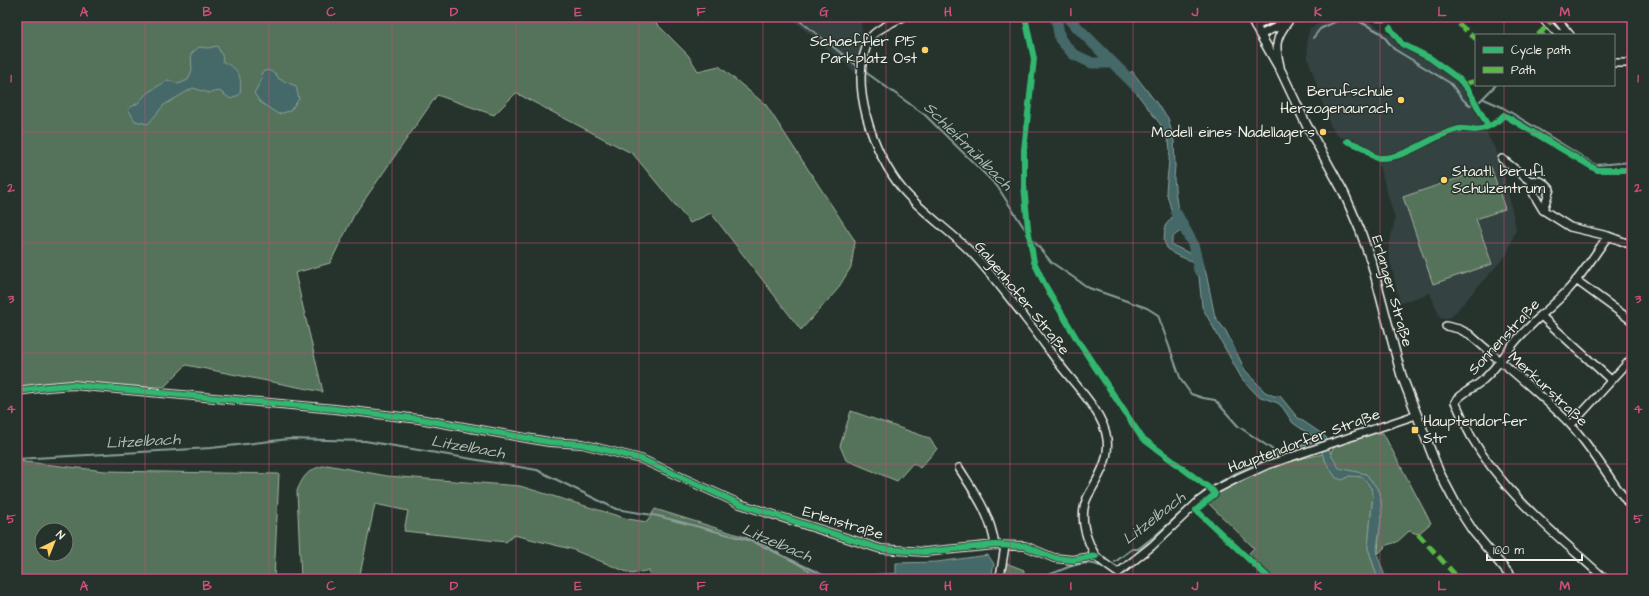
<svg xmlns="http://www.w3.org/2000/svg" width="1649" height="596" font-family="'Architects Daughter',sans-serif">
<rect width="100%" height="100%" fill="#26332d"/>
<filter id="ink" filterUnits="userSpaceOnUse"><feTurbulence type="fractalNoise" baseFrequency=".025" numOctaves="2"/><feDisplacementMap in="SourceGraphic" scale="8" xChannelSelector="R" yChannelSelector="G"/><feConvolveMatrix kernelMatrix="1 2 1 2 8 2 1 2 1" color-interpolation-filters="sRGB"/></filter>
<g filter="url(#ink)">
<path fill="#354342" d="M790,17H860L870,85Z
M1333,17H1361L1393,37L1399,46L1429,60L1445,70L1457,81L1464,89L1501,161L1516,229L1507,254L1451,317L1441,319L1430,293L1400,303L1388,251L1395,219L1376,155L1371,150L1338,136L1330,125L1308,58L1307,39L1310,28Z"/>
<path fill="#54725a" stroke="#a4b2a1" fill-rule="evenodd" d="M17,17H650L688,55L698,71L719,66L766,105L855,241L851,267L837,290L801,330L711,213L690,223L633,154L516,93L494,115L437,95L354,215L330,263L295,273L323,392L186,365L164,387L48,384L17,388Z
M1491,167L1505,209L1476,219L1492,264L1433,284L1403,197Z
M851,411L929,438L937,449L920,468L913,463L897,481L846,460L840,446Z
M1383,433L1431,523L1418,534L1409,531L1397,542L1387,545L1378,554L1381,503L1380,492L1366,474L1339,469L1331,455V451L1336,446L1367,434Z
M1323,454C1329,476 1343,475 1363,477L1371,488L1373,494L1368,548L1378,579H1275L1247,555L1254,548L1206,501C1236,476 1285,461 1323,454Z
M17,461L105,471L279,474L274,579H17ZM42,530H66V554H42Z
M327,465L387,476L520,486L628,519L647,522L655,509L758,541L813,573L826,579H650L649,570L632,574L571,549L514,535L506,542L404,531L408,511L375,504L359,579H301L297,491C304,474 309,469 327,465Z
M1006,563L1024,570L1023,579H999Z"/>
<path fill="#446967" stroke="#8a9f9b" d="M217,46L222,55L223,62C240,69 242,77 240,94L231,99L219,91L209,93L193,88L164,105L148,124L135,121L128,109L138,103L147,93L168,80L178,84L188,80L192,70L191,54L199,47L208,48Z
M267,70L275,73L279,79L296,86L299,99L290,111L278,114L260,102L254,93L262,79L261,73Z
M1132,71L1168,118L1174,141L1175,166L1174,179L1177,205L1183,221V230C1176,234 1171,236 1172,245L1200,258L1206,273L1215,317L1226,331L1245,370L1265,392L1274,396H1280L1297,417L1325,436L1327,439L1331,455L1339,468L1366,474L1380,492L1382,512L1377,549L1378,557L1386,579H1378L1368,548L1373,494L1371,488L1363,477L1349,476L1343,480L1336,478L1327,464L1315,438L1293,423L1283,408L1278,403L1258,396L1242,379L1202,307L1198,267L1191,261L1174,254L1167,248L1164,241L1165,226L1173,216L1166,191L1170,150L1169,143L1160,124L1125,78Z
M988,555L994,564L991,579H896V563L937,562Z"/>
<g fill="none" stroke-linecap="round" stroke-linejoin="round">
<path stroke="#8a9f9b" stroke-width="2" d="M795,17L860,68
M1351,17L1381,33L1394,49L1450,83C1457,90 1460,100 1470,105L1480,101L1496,85
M1564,17H1565
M1543,35L1544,34
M1313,38L1320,29L1345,17
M864,71L925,115L997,186L1028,234L1051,262L1089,288L1147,308L1158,315L1181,380L1191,394L1203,398L1215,400L1238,426L1279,454L1318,440
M1484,99L1502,107L1596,165L1632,162
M17,459L211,448L289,439L365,441L537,470L616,509L658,516L752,541L827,577L895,574
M1213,486L1234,474L1279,454
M1115,562L1132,549H1138L1156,535L1206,490
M1010,578C1020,577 1030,578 1039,577C1057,575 1081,556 1100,566"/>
<path stroke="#446967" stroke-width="11" d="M1056,17L1060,39L1073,54L1092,63H1112
M1067,17L1137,87
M1176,213L1193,244L1199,270"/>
<defs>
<path id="minor" d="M903,17C895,21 875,30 871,37C846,80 873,154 903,190C923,213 949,230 971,252C990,272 1008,296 1025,318C1037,333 1048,349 1060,365C1075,385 1104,413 1107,439C1110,460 1098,478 1088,496C1080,512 1083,529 1090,545C1092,549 1094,554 1097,557C1103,563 1111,568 1118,573
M1378,17H1394
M1541,17L1557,33L1570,35
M1555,17L1570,35
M1255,27L1268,20L1301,17
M1260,35L1285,23
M1614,63H1632
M1280,66C1275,46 1275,38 1288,22
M1502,159L1530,181L1534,195L1543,210L1570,227L1608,236
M1530,181C1539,179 1544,182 1550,189L1543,210
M1576,280L1632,321
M1540,315L1611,380
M1446,326L1459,329L1469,334C1503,364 1539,392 1570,424C1594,450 1610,481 1632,508
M17,391L48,387L73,385L335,409L419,419L549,442L582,444L641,459L740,504L881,549L925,552L995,545L1025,546L1054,558L1073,560L1096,556
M1571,425L1632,358
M959,468C976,495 990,513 995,545
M1118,573L1152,546L1199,501L1213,491L1238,478L1267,465L1416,415
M999,579L1001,571L1005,546
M1605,579C1558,536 1504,494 1472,438C1465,426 1461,413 1455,402C1462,392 1475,388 1484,379C1496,368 1505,354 1515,342C1531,323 1551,308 1568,290C1583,274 1595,254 1608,236L1632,245"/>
<path id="tertiary" d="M1250,17L1281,71L1306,124L1344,193L1360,230L1372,264L1401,374L1439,472L1458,508L1473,531L1513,579"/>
</defs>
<use href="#minor" stroke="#f4f1e8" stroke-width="10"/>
<use href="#tertiary" stroke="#f4f1e8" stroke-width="11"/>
<use href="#minor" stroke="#26332d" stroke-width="7"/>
<use href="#tertiary" stroke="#26332d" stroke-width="8"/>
<path stroke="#58b947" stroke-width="5" stroke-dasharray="10 5" stroke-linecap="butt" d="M1459,24L1476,39
M1538,35L1548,25L1554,17
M1464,84L1476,81
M1418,534L1459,579"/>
<defs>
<path id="cycleway" d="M1025,17L1034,59L1024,150V185L1028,228L1034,262L1045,285L1078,341L1142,438L1213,491L1215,494L1196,510L1270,579
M1390,28L1402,44L1430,58L1459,79L1469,91L1488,126
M1347,141C1354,144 1361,146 1367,150C1371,153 1373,158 1379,158C1408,159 1431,135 1459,129C1464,128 1469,130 1475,130C1486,129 1497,123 1504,115L1597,170H1632
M17,391L48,387L73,385L335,409L419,419L549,442L582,444L641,459L740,504L881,549L925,552L995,545L1025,546L1054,558L1073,560L1096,556"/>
</defs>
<use href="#cycleway" stroke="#26332d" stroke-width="8"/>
<use href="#cycleway" stroke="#33b770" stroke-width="6"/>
</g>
</g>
<path fill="none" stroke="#ce4e7e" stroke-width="1" stroke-opacity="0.55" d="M145,17V579M269,17V579M392,17V579M516,17V579M639,17V579M763,17V579M886,17V579M1010,17V579M1133,17V579M1257,17V579M1380,17V579M1504,17V35M1504,85V579M17,132H1632M17,243H1632M17,353H1632M17,464H1632"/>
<g fill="#ffd166" stroke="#26332d" stroke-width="1.5">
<circle cx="925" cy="50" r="4"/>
<circle cx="1401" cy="100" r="4"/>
<circle cx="1323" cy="132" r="4"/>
<circle cx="1444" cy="180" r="4"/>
<rect x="1411" y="426" width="8" height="8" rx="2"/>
</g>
<g text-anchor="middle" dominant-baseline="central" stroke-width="3" stroke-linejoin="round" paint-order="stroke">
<g font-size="15" fill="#f4f1e8" stroke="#26332d" text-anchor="end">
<text x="917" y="41">Schaeffler P15<tspan x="917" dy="17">Parkplatz Ost</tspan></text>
<text x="1393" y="91">Berufschule<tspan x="1393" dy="17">Herzogenaurach</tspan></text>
<text x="1315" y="132">Modell eines Nadellagers</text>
<text x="1452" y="171" text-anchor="start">Staatl. berufl.<tspan x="1452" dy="17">Schulzentrum</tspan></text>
<text x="1423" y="421" text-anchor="start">Hauptendorfer<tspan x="1423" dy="17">Str</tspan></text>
</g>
<g font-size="15" fill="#f4f1e8" stroke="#26332d">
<text transform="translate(1392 291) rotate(74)">Erlanger Straße</text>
<text transform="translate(1022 298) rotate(51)">Galgenhofer Straße</text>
<text transform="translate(1504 337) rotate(-47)">Sonnenstraße</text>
<text transform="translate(1548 389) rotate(43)">Merkurstraße</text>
<text transform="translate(1304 441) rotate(-20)">Hauptendorfer Straße</text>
<text transform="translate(843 523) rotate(17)">Erlenstraße</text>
</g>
<g font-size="16" font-style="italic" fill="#aebbb4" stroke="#26332d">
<text transform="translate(968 146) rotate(45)">Schleifmühlbach</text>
<text transform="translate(143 441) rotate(-3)">Litzelbach</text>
<text transform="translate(468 447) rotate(10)">Litzelbach</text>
<text transform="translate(1154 518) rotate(-38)">Litzelbach</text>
<text transform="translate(777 543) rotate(23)">Litzelbach</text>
</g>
</g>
<rect width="1649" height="596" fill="none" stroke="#26332d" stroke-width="44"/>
<rect x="1475" y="34" width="140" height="52" fill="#26332d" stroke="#787f78"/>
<rect x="1483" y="47" width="20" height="6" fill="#33b770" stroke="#787f78"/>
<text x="1511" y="54" font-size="12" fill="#f4f1e8">Cycle path</text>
<rect x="1483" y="67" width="20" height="6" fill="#58b947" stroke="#787f78"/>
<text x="1511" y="74" font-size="12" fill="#f4f1e8">Path</text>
<g transform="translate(54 542) rotate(43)"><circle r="19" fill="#26332d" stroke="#787f78"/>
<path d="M0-3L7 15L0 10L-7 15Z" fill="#ffd166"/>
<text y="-6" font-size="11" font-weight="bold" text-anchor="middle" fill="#f4f1e8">N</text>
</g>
<path d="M1487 554v6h95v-6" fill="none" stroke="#f4f1e8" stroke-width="2"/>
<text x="1493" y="554" font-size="12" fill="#f4f1e8" stroke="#26332d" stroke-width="3" paint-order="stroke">100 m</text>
<rect x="22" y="22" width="1605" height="552" fill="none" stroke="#ce4e7e" stroke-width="1.5"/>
<g font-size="13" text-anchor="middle" font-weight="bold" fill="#ce4e7e">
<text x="84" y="16">A</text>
<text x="207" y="16">B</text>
<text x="331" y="16">C</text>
<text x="454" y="16">D</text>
<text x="578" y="16">E</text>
<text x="701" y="16">F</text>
<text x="824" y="16">G</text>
<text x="948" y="16">H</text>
<text x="1071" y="16">I</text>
<text x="1195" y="16">J</text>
<text x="1318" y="16">K</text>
<text x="1442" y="16">L</text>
<text x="1565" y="16">M</text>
<text x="11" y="82">1</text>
<text x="1638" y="82">1</text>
<text x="11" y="192">2</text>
<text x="1638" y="192">2</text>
<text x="11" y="303">3</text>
<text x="1638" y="303">3</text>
<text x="11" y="413">4</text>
<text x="1638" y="413">4</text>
<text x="11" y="523">5</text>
<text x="1638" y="523">5</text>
<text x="84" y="590">A</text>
<text x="207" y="590">B</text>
<text x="331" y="590">C</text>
<text x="454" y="590">D</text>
<text x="578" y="590">E</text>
<text x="701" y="590">F</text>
<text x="824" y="590">G</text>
<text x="948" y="590">H</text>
<text x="1071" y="590">I</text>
<text x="1195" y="590">J</text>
<text x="1318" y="590">K</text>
<text x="1442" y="590">L</text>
<text x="1565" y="590">M</text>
</g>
</svg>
